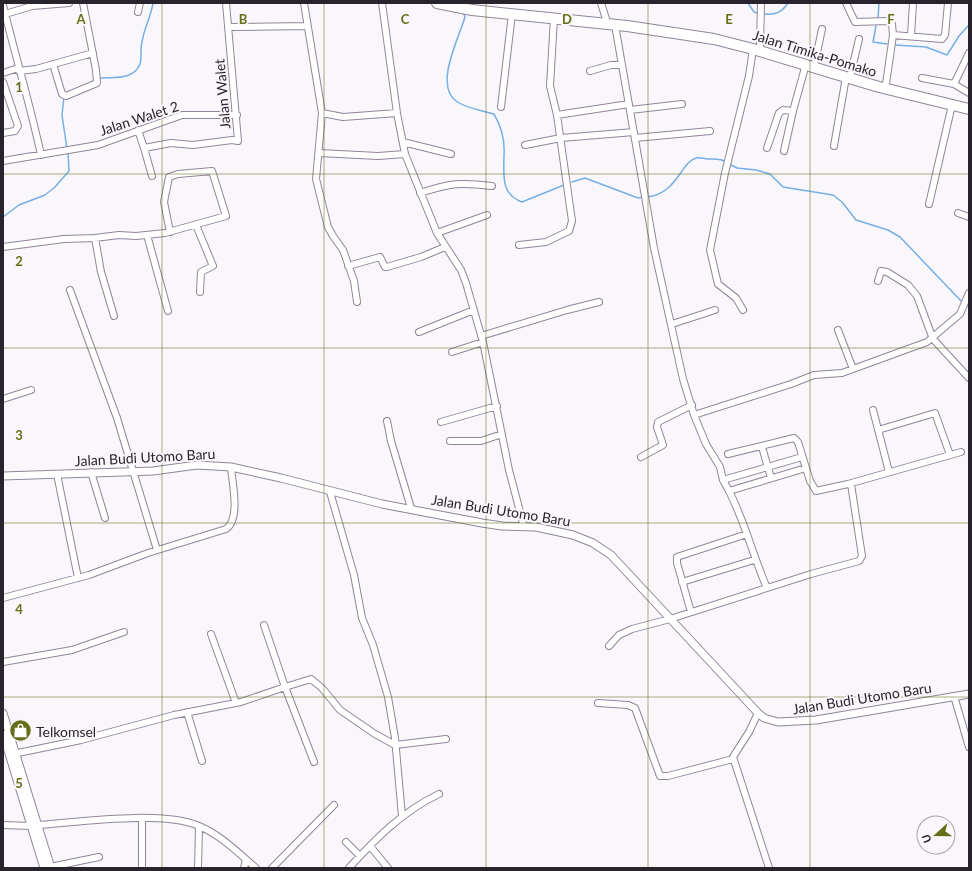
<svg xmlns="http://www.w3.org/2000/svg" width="972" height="871" font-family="Lato,sans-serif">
<rect width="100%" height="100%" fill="#faf7fc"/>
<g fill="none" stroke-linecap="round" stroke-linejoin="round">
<path stroke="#76afe4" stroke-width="1.5" d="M748,3L754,12L757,13
M463,12L465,17C459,38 434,85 456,101C467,109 481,110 494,114C501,126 505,141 504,155C504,174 500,194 522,202L564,185
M765,14C776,15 782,12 788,3
M878,18L879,3
M876,26L873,42L887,44
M895,45L926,47L947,55L959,36L969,25
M101,78C114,77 134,80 140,64C142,57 140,49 142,42C144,28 151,17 153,3
M88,84L95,80
M64,97L62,115L67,149
M729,164L737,168L756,170L770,174L783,187L833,195L842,202L856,220L888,230L900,237L962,302
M572,182L585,178L638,198L643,197
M647,197C677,194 681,162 696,158C700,157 704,159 708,159C714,159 721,158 726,162
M3,217L19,205L45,195L55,187L69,171L68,153
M966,304L969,307"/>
<defs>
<path id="minor" d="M304,3L322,113L316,179L328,227L333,236L343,250L354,281L357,302
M382,3L397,113L405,154L437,233L461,270L466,283L483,342L509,470L524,527
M601,3L606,19
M846,3L855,22L888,21L892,24L893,35L886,84
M3,5C15,55 30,104 41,155
M138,12L140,3
M5,14L32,6L69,3
M615,25L654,248L683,379L694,415L706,444L720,467L723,480L729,491L806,468
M228,27L307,26
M893,35L942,39L945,35L948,3
M911,36L913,3
M760,46L761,3
M815,62L822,29
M53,64L62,94L66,96L97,83L96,70L83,3
M19,71L36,69L93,53
M590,71L611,65H621
M3,73L18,68
M851,73L859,39
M922,78L954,84L969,93
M3,82L18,126L15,131L3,133
M954,84L969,53
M501,107L512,14
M630,110L682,104
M322,113L343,117L397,113
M557,115L629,104
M138,130L144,148L171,143L193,145L232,140L238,141L226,3
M635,138L710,131
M403,142L451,154
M525,145L561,138L634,132
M834,146L846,77
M144,148L152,176
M767,148L779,113L783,110L793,111
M784,151L793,111L806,64
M319,153L378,156L405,154
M3,161L98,145L182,115H237
M420,193C451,183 460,182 492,186
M929,204L952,105
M958,213L969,217
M196,225L213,266L201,272L200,292
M437,233L487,215
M147,235L168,311
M95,238L101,272L114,316
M519,245L546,242L569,231L572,221L557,115L550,86L554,18
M3,247L64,239L95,238L119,235L136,236L165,233L226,216L212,171L178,174L169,177L164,202L170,232
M348,266L380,257L385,267H387L421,257L445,247
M878,281L881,271L887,272L908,285L917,296L933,339L969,378
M70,290L117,418L157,550
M743,310L736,298L718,284L710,250L725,173L749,76L753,49
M672,324L715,310
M838,330L853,369
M419,332L474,310
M481,336L567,310L599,302
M452,352L483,342
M3,399L31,390
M873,410L889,472
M694,415L791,384L814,375L842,373L927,342L960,314L969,293
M387,421L391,441L411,508
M441,422L497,406
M878,430L935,413L950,455
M450,441H481L502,434
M762,447L771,478
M728,454L794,438L798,442L810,481L816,491L848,484L961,452
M641,457L663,445L657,427L658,422L692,405
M91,472L105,518
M57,474L78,578
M723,480L802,457
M729,491C745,522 753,556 767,588
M330,492L354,575L362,618L373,645L388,697L395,738L402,816
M682,582L754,560
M3,598L89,575L148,553L226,529C241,519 232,482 231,467
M691,612L677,563V557L747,534
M211,634L236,703
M609,646L619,635L632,629L670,619L811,574L859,561L862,556L851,484
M3,662L72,650L124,632
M954,696L969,747
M598,703L628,705L635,708L660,776H668L733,759
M187,712L202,761
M758,713L749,732L733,757L769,868
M13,754L81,740L174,715L241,702L285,687L264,625
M314,762L285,687L311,679L322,688L340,710L375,734L395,745L446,739
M142,819V868
M3,825L32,826
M38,825C80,822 161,810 199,826C221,835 238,853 256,868
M346,842L360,856
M370,846L388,868
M50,867L99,857
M198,868L199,826
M244,868L246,860
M272,868L334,805
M349,868C375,839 403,811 439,794"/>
<path id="tertiary" d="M3,476L153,471L197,465L231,467L281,478L382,504L482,523L502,526L536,527L573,535L593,543L611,555L758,713L764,718L778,722L816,720L969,694
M3,713L51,868
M3,734L44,868"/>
<path id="trunk" d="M437,3L472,10L627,26L714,39L753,49L879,87L969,109"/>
</defs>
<use href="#minor" stroke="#92849a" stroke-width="8"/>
<use href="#tertiary" stroke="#92849a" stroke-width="9"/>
<use href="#trunk" stroke="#92849a" stroke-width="12"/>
<use href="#minor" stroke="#fff" stroke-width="6"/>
<use href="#tertiary" stroke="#fff" stroke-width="7"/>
<use href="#trunk" stroke="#fff" stroke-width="10"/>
</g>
<path fill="none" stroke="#656f18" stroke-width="1" stroke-opacity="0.55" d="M162,3V868M324,3V868M486,3V868M648,3V868M810,3V868M3,174H969M3,348H969M3,523H969M3,697H969"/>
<defs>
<symbol id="shop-disc" viewBox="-11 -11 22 22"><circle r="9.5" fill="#656f18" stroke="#faf7fc"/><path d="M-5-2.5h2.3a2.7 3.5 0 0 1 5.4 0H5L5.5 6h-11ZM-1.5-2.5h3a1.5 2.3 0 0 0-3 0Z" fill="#fff"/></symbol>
</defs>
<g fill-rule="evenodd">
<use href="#shop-disc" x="8" y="718" width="25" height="25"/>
</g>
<g text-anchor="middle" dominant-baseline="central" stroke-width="4" stroke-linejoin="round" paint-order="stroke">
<g font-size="14" fill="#28232c" stroke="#faf7fc">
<text transform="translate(815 53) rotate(17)">Jalan Timika-Pomako</text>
<text transform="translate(222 94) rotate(-95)">Jalan Walet</text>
<text transform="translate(139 118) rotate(-18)">Jalan Walet 2</text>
<text transform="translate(145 457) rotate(-3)">Jalan Budi Utomo Baru</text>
<text transform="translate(501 510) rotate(9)">Jalan Budi Utomo Baru</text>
<text transform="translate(862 698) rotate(-9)">Jalan Budi Utomo Baru</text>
</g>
<g font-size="14" fill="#28232c" stroke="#faf7fc" text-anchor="start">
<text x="36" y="731">Telkomsel</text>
</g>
</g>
<g font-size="13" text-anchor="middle" font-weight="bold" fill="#656f18" stroke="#faf7fc" stroke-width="4" stroke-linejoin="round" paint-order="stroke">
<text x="81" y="24">A</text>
<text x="243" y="24">B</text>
<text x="405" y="24">C</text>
<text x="567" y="24">D</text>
<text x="729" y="24">E</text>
<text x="891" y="24">F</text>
<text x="19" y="92">1</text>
<text x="19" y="266">2</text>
<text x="19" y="440">3</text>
<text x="19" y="614">4</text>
<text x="19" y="788">5</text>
</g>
<rect width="972" height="871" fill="none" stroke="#28232c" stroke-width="8"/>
<g transform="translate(936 835) rotate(249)"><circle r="19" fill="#faf7fc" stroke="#a6a2a9"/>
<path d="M0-3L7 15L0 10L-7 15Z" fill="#656f18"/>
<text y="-6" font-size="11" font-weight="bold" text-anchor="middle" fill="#28232c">U</text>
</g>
</svg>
